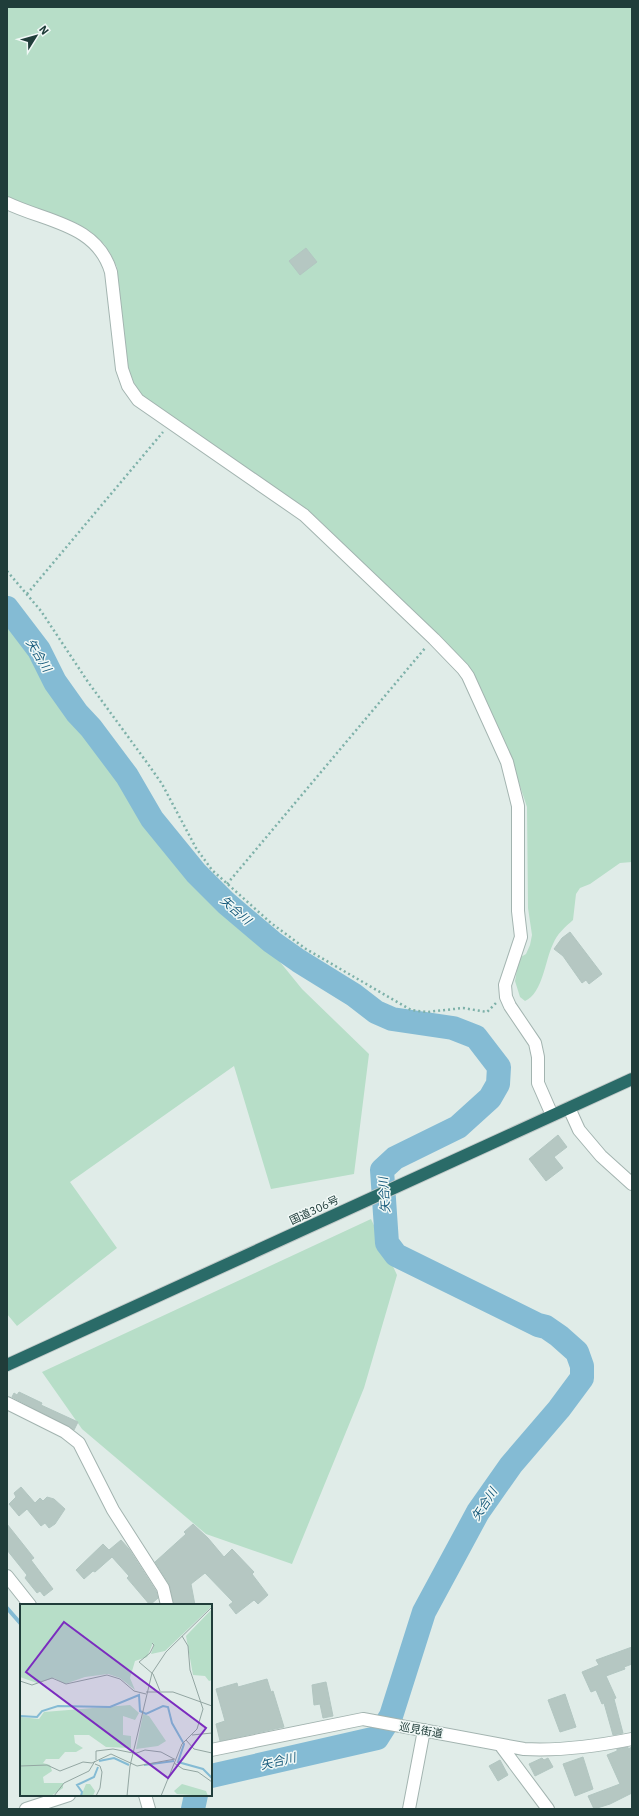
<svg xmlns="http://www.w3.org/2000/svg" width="639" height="1816" font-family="'IBM Plex Sans','Noto Sans JP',sans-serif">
<rect width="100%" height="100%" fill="#e0ece8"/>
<path fill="#b7dec8" d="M7,7H632V862L620,863L590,884L580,888L576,894L573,920C565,927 557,934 553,944C545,960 543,993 525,1001L520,997L515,981L519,958L526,954L530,945L532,935L528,908L527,807L512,762L444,642L317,518L150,403C138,392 132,381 128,366L117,267L110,253L104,244L91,232L78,224L15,201L7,196Z
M7,627L302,989L369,1054L354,1174L271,1189L234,1066L70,1182L117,1248L17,1326L7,1314Z
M371,1219L397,1275L364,1388L292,1564L206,1534L82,1429L42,1372Z"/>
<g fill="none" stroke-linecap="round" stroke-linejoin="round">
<path stroke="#84bbd4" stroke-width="4" d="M7,1608L21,1624"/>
<path stroke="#84bbd4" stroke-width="24" d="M7,608L39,650L55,682L77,713L91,728L127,776L152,819L196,873L226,903L272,942L299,961L354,995L376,1012L392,1019L453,1028L476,1037L499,1067L498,1084L490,1098L458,1127L395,1158L382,1170L387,1243L396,1255L538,1325L546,1327L559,1336L577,1352L582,1366V1378L559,1409L511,1465L478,1512L424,1612L391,1716L377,1738L211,1776
M193,1809L196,1795"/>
</g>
<path fill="#b5c7c2" stroke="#b2c6c1" d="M306,248L317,262L300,275L289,261Z
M570,932L602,974L589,984L586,980L582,983L563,956L554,949L562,938Z
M558,1135L567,1147L554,1157L563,1168L546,1181L529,1159Z
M19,1392L42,1403L41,1405L78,1422L74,1430L12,1397L14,1393L17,1395Z
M21,1487L35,1503L40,1498L43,1501L47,1497L54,1499L65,1509L55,1524L49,1528L45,1523L41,1526L27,1509L19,1516L9,1504L16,1497L14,1493Z
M7,1524L34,1558L31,1560L53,1589L44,1596L40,1591L37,1593L25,1578L27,1575L7,1550Z
M193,1524L208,1538L224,1557L232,1549L254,1572L252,1574L268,1595L258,1604L254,1600L236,1614L229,1605L233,1602L205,1573L191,1584L195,1605H174L169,1584L155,1562L186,1534L184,1532Z
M121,1540L129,1549L156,1591L158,1598L150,1605L127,1578L129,1576L112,1557L95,1572L93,1571L84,1579L76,1570L103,1544L109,1550Z
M632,1647V1664L624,1667L625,1669L606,1676L616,1698L614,1699L623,1733L613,1735L604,1703L602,1704L596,1690L591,1692L582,1672L599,1665L596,1660Z
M267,1679L271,1692L273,1691L284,1727L220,1741L216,1724L225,1721L216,1689L237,1683L238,1687Z
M326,1682L333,1716L323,1718L320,1704L314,1705L312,1685Z
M565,1694L576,1727L560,1732L548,1700Z
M628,1747V1749L632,1747V1793L610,1804L594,1809L588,1796L620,1784L607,1755L617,1751V1749Z
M583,1757L593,1789L575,1796L563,1764Z
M542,1758L544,1760L548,1758L553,1767L535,1776L529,1764Z
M500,1760L508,1775L498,1781L489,1766Z"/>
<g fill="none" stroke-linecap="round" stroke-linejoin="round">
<defs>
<path id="minor" d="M7,203C46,222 97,224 111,272L122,369L128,386L138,400L304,515L434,639L463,669L468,676L507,762L518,806V911L521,937L505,985L506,997L510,1006L535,1043L538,1057V1083L552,1115
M569,1108L579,1130L601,1156L632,1184
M7,1403L65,1432L79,1443L113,1510L163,1588L167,1605
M7,1576L30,1605
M501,1746L548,1809
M211,1750L363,1719L524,1749C560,1751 597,1746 632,1739
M145,1795L149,1809
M26,1809L69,1795
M409,1809L424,1730"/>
<path id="highway" d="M7,1365L632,1079"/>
</defs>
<use href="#minor" stroke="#a3b4b0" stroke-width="14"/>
<use href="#highway" stroke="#c1c9c8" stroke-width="14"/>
<path stroke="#7eb1a9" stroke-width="2.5" stroke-dasharray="2 3" stroke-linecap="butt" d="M7,571L41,611L88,682L148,764L162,784L196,848L212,870L271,923L306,949L411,1010L427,1012L463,1008L487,1012L496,1003
M27,594L163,432
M227,884L426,647"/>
<use href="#minor" stroke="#fff" stroke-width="12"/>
<use href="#highway" stroke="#2a6b68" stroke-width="12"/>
</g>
<g text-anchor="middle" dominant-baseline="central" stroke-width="3" stroke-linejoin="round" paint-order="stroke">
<g font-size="11" fill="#203d3a" stroke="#f0f8f6">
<text transform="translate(314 1210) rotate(-25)">国道306号</text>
<text transform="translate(421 1730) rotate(10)">巡見街道</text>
</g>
<g font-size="12" font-style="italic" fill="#175b7c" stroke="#f0f8f6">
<text transform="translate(39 655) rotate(59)">矢合川</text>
<text transform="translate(236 910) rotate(41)">矢合川</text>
<text transform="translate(384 1195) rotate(-94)">矢合川</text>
<text transform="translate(484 1504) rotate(-57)">矢合川</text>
<text transform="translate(278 1761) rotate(-13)">矢合川</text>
</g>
</g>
<g transform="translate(20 1604)">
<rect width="192" height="192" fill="#e0ece8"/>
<path d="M0,0H192V2L145,47L131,50L134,41L133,39L127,53L115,57L110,74L115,86L100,74L88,70L65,73L45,80L34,74L17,79L0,73ZM192,5V76L189,77L185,72L173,71L166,32ZM110,101L119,109L115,116L103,112V131L111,132V144L86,143L69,131H54L55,139L63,144L56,148H45L39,155H26L23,159L30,161L32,167L23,173L24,179H43V184L31,192H0V113L19,115L24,108ZM123,110L129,112L146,137L138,142L116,145ZM66,180H70L75,187L73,192H61ZM162,180L186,187L188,192L157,190L154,187Z" fill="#b7dec8"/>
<path fill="none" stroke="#84bbd4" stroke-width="2" d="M0,112L17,113L22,107L38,102L90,103L119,91L120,107L126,110L143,102L148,103L152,119L164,140L158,158L183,165L192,174M79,157L94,154L109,161M124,161L154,157M61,192L62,188L57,181L74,173L78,163"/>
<path fill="none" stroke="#93a6a2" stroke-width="1" d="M132,39L134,41L130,49L119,58L133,70L140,87M0,77L12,81L32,74L46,80L87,71L100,75L114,87L126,90M126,88H153L192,102M172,131L192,129M166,136L174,145L192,149M114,150L125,146L141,148L154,155M76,156V147L93,145L113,149M154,159L163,165L178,168L192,178M75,160L80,162L82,168L80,184L76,192M0,162L27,161L40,167L63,158L72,159L91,150L117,162L155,155M34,192L44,179L69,167L75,157M107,192L110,162L132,69L146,48L192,3M141,192L162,140L177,125L183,105L170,66L168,42L162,32"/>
<path fill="#7b2cbf" fill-opacity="0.15" stroke="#7b2cbf" stroke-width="2" d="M44,18L186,124L148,174L6,68Z"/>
<rect width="192" height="192" fill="none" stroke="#203d3a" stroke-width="2"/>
</g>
<rect width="639" height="1816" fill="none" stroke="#203d3a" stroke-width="16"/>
<g transform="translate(36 36) rotate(53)" stroke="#f0f8f6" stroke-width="3" paint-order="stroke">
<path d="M0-3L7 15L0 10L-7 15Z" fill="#203d3a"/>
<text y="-6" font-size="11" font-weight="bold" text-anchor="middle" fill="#203d3a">N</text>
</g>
</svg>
